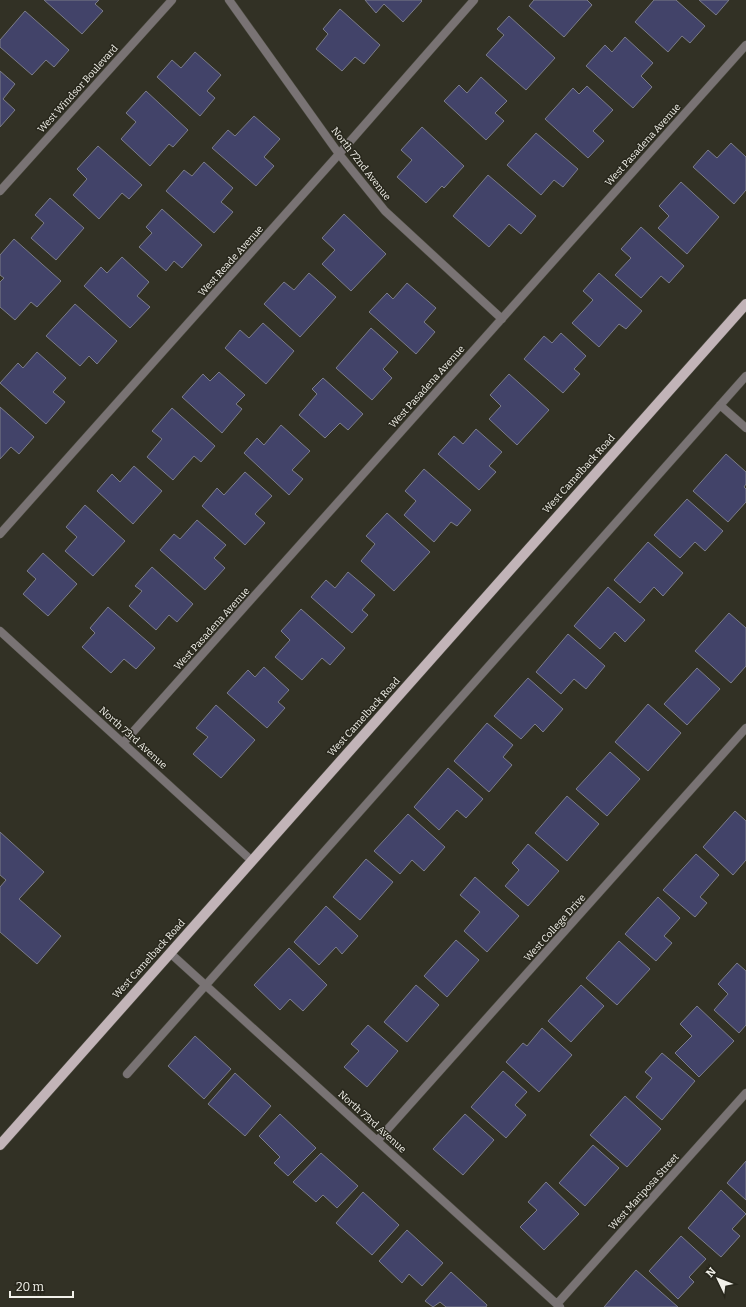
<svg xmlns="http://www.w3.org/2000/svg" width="746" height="1307" font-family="Bitter,serif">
<rect width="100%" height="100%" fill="#323125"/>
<path fill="#424369" stroke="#7b7c88" d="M44,0H99L95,4L103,11L82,34Z
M365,0H421L422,1L403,22L384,4L376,13Z
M534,0H587L592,5L564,37L529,6Z
M654,0H676L705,26L690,43L682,36L668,52L635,22Z
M699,0H729L716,15Z
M340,9L380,45L364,64L355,57L342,71L316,49L328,34L323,29Z
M25,11L69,50L54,67L46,60L32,75L0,47V40Z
M509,16L555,58L526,90L486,55L504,35L497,29Z
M625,37L653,63L641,76L652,87L633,108L586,66L605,45L612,52Z
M195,52L221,75L207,91L215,98L200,116L157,77L172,60L181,68Z
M0,71L15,84L3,99L15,110L0,127Z
M481,77L507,101L495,113L504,121L486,140L444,101L459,85L467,93Z
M587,86L613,110L593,131L604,141L588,158L545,119L573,88L579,94Z
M146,91L188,130L173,147L169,144L150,166L121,139L136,122L126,113Z
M254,116L280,139L264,157L274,166L256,186L212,148L228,130L235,136Z
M422,127L464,166L444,188L442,186L426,203L397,177L412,160L401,150Z
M536,133L578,169L563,187L554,180L541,195L507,165Z
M731,143L746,157V190L734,204L693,167L708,150L717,158Z
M98,146L142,185L129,199L122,193L99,219L73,195L87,179L77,169Z
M204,162L233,188L221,202L233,212L214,233L166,191L184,170L192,176Z
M488,175L536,216L521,234L509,224L489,247L453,216Z
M681,182L719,217L687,254L658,228L669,216L659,206Z
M50,198L84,228L56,260L31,238L44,223L35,215Z
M162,209L202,245L182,268L174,261L166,271L139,247L152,233L146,227Z
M344,214L386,254L351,291L322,264L335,250L322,238Z
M641,227L684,266L669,283L661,276L641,298L615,275L631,258L621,249Z
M14,239L61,281L37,307L31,302L15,320L0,307V282L4,278L0,275V255Z
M122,257L149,282L137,296L150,307L130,328L84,286L101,267L107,273Z
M309,273L336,297L300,337L264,304L284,282L294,290Z
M599,273L642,311L626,329L619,324L599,347L572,323L593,300L583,291Z
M407,283L436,308L424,322L435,332L416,354L369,312L387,293L393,299Z
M75,304L117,341L97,364L89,356L80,366L46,336Z
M263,323L294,351L266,384L225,348L240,330L249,338Z
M371,328L398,352L383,369L392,378L372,400L336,368Z
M561,333L586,356L574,369L580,374L563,393L524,359L544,336L552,343Z
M37,352L66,378L53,392L65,402L46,424L0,383L18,363L23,368Z
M219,372L245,395L236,404L242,409L222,433L182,397L203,374L210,381Z
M509,374L549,410L517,445L489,419L501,406L490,395Z
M323,378L363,414L348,430L340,423L325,438L299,415L317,394L312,389Z
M0,407L34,437L19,454L11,447L0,459Z
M172,408L215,446L201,462L194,456L173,480L147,457L162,439L152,431Z
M281,425L310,451L292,470L303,479L289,495L244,453L257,438L264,445Z
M476,429L502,452L489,466L496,472L479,490L438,454L454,436L463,444Z
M726,454L746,472V484L744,487L746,489V502L728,522L693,491Z
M134,466L162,491L133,524L97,491L112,474L120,482Z
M424,469L471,510L457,526L451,522L434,542L404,515L416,501L405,491Z
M245,472L272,496L255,514L265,523L245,545L202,506L217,488L224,495Z
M687,499L723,531L705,551L695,542L680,558L654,535Z
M85,505L125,541L93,576L65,551L77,537L66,527Z
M387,513L430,552L394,591L361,561L375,544L366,536Z
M197,520L226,545L214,558L225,568L205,590L160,550L174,534L180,539Z
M648,542L683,573L663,596L654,587L640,603L614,580Z
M43,553L77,584L48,616L23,594L36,579L27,571Z
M152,567L193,604L177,622L169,615L156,630L129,606L142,591L135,586Z
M348,572L375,595L362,610L368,615L352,633L311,597L326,580L335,588Z
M608,587L645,620L625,642L615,632L600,649L574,626Z
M108,607L155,648L136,669L124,659L111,673L82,647L95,633L90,628Z
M301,609L345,648L330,665L322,658L302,680L275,657L290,640L281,631Z
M729,613L746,628V666L731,683L695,651Z
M568,634L605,666L586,689L574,679L561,694L536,672Z
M264,667L289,690L278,702L285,708L267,728L227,693L248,670L255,677Z
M697,668L720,689L687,725L664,704Z
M528,678L563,709L543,732L535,724L521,739L494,716Z
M648,704L681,733L648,771L615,742Z
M216,705L255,740L221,778L193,754L208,737L196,728Z
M487,723L513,745L503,757L512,765L489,792L454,761Z
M610,752L640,779L607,816L576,789Z
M448,768L483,799L466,818L457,810L439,830L414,807Z
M567,796L599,824L567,861L535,833Z
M735,811L746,821V860L733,875L703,847Z
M408,814L445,847L424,871L412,860L400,874L374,851Z
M0,832L44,872L19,899L61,936L37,964L0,932V887L6,880L0,875Z
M528,844L559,871L528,906L505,886L519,870L512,863Z
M696,854L719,875L700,897L707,903L695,917L663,890Z
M366,859L393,882L360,920L333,897Z
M475,877L519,916L487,952L464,931L480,912L460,895Z
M658,897L680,918L664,936L672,943L656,961L625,934Z
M326,906L358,936L342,954L336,947L319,965L294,942Z
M456,940L479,960L447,997L424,976Z
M619,941L650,969L617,1005L586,978Z
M289,948L327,985L303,1011L290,999L280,1010L254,985Z
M737,963L746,971V1025L739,1033L714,1010L728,994L718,984Z
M416,985L439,1005L407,1042L384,1022Z
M581,985L604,1006L571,1042L548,1021Z
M697,1006L734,1041L699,1077L675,1053L692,1036L680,1024Z
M368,1025L398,1051L367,1087L344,1067L359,1051L351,1044Z
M542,1028L572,1055L539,1092L506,1062L523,1043L527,1046Z
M195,1036L231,1069L204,1099L168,1066Z
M662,1053L695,1081L662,1120L636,1097L652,1078L645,1072Z
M503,1071L527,1092L515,1105L526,1115L506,1138L471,1107Z
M235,1073L271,1106L245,1136L208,1104Z
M625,1096L661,1129L627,1167L590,1135Z
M280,1114L316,1148L288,1176L274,1163L280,1157L259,1136Z
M465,1114L494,1140L463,1175L433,1149Z
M593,1145L619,1168L585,1206L559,1183Z
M321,1153L358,1186L337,1208L323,1195L316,1202L293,1182Z
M746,1161V1200L727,1183Z
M546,1182L579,1214L544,1250L520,1227L537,1210L528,1202Z
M721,1190L746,1214L732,1229L740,1236L721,1257L688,1228Z
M363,1192L399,1225L372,1255L336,1223Z
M407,1230L443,1263L422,1286L409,1274L402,1283L379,1261Z
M681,1236L706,1259L689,1277L694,1282L678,1299L649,1271Z
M636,1270L678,1307H604Z
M451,1272L487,1305L486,1307H446L440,1302L433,1307L425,1301Z"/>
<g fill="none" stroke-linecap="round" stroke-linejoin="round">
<defs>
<path id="minor" d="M229,0L339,154L385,211L502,319
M0,191L172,0
M720,405L746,428
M0,534L339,154L474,0
M0,631L252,861
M124,742L746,45
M170,953L560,1307
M127,1074L746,376
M378,1140L746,728
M557,1304L746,1093"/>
<path id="primary" d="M0,1145L746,304"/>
</defs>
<use href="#minor" stroke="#4d4c41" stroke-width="9"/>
<use href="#primary" stroke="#4d4c41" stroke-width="11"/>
<use href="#minor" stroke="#797374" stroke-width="8"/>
<use href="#primary" stroke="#c2b4b8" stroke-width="10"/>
</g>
<g text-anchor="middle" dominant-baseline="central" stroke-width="3" stroke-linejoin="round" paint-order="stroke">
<g font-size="10" fill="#f2f1ea" stroke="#28271c">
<text transform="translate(78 89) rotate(-48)">West Windsor Boulevard</text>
<text transform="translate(643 145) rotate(-48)">West Pasadena Avenue</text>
<text transform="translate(361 164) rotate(52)">North 72nd Avenue</text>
<text transform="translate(231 261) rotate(-48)">West Reade Avenue</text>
<text transform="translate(427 387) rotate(-48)">West Pasadena Avenue</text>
<text transform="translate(579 474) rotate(-48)">West Camelback Road</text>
<text transform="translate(212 629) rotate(-48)">West Pasadena Avenue</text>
<text transform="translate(364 717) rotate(-48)">West Camelback Road</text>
<text transform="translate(133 738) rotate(42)">North 73rd Avenue</text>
<text transform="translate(555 928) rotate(-48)">West College Drive</text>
<text transform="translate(149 959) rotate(-48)">West Camelback Road</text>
<text transform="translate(372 1122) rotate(42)">North 73rd Avenue</text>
<text transform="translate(644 1192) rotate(-48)">West Mariposa Street</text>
</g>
</g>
<g transform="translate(718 1279) rotate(313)" stroke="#28271c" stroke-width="3" paint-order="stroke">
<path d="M0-3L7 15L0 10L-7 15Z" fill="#f2f1ea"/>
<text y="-6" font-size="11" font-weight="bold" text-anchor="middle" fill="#f2f1ea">N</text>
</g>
<path d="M10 1291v6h63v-6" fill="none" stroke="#f2f1ea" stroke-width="2"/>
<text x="16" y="1291" font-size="12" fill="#f2f1ea" stroke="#28271c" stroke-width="3" paint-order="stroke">20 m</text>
</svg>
